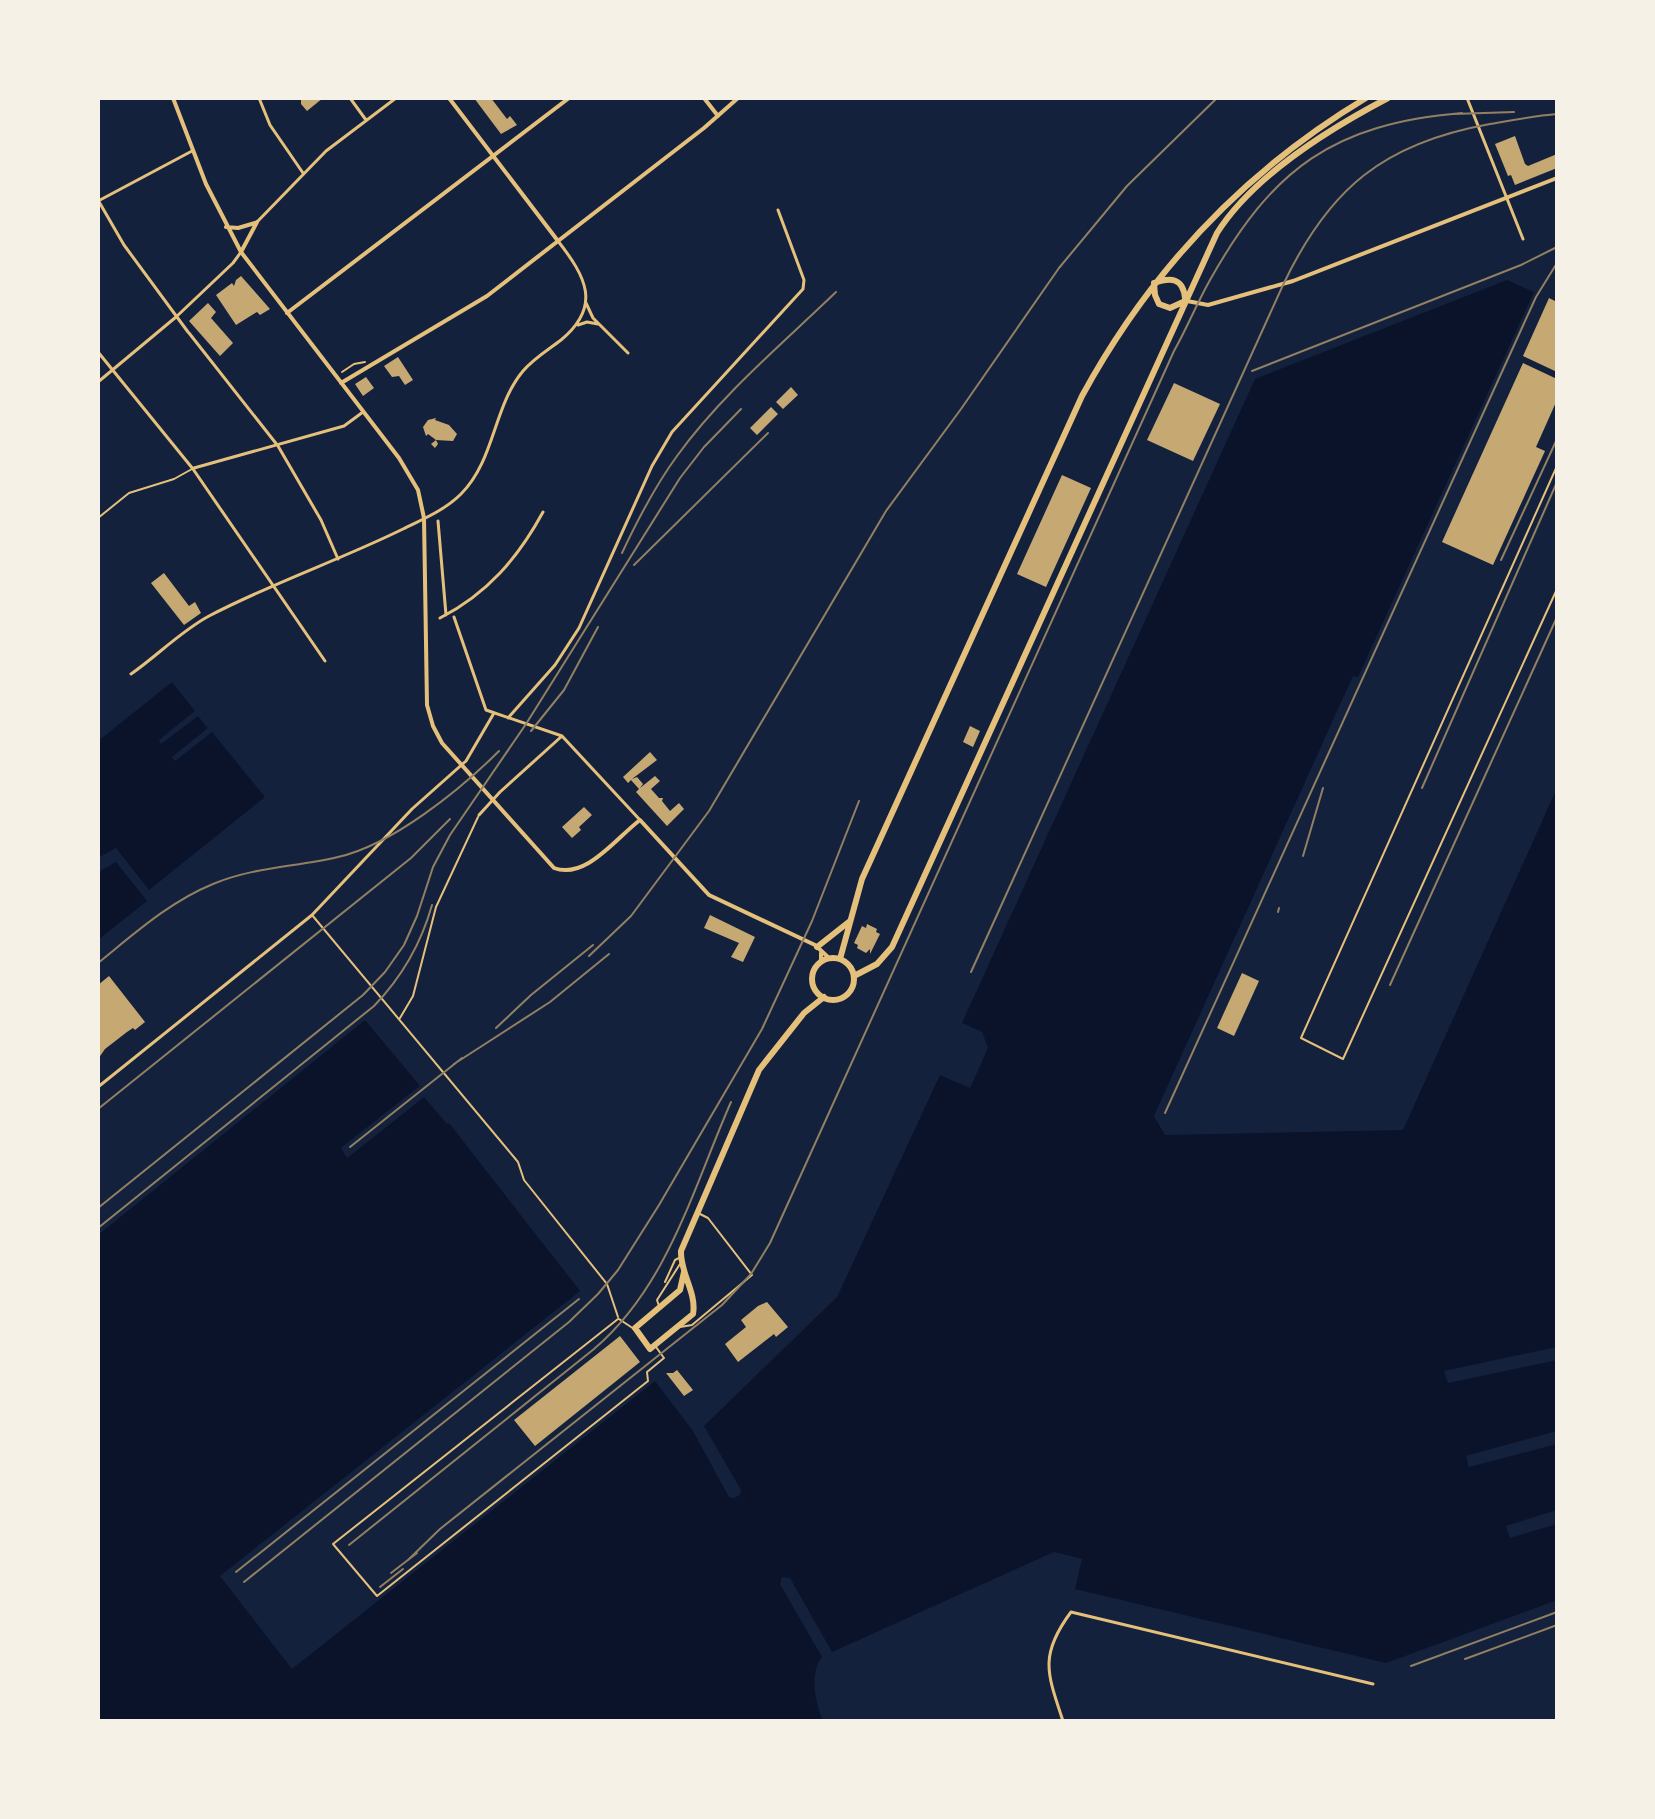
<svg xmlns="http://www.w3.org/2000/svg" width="1655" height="1819" font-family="'Fira Sans Condensed',sans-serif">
<rect width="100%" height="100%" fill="#14213d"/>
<path fill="#0b132b" d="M1507,280L1534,292L1358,677L1353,676L1154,1116L1165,1135L1403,1130L1557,788V1347L1444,1371L1448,1383L1557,1360V1431L1466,1456L1469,1467L1557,1444V1510L1506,1526L1510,1538L1557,1524V1600L1386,1663L1075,1589L1082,1559L1054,1552L832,1652L790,1578L782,1577L780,1584L822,1657C809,1675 815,1701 823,1721H98V1235L365,1020L420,1086L341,1148L348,1157L424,1097L447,1124L449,1123L580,1291L220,1576L292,1669L655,1381L693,1431L729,1497L733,1498L740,1495L741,1490L704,1426L837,1297L940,1075L970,1088L988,1048L982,1032L962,1023L1255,379Z
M172,682L195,711L159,740L161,744L198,716L208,728L172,757L175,761L212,732L265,797L149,890L116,848L98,858V741Z
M116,862L147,901L98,940V872Z"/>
<path fill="#14213d" d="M417,1088L420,1091L346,1149L348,1152L422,1094L424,1097L347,1158L341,1148Z"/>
<path fill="#c6a872" d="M301,98H323L307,111L301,104Z
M474,98H491L507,119L510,116L517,125L501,134Z
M1515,136L1525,164L1528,166L1557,154V168L1515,185L1511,175L1508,176L1495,144Z
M241,276L270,309L260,315L257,312L236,325L216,295L232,283L234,286L236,280Z
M1549,298L1557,302V372L1523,356Z
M208,303L216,312L211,318L233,343L220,356L189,321Z
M398,357L413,380L405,385L399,376L392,377L384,366Z
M1523,363L1557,379V400L1536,447L1545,451L1493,565L1442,542Z
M366,377L374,388L363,396L355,384Z
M1174,383L1220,404L1193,461L1147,440Z
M791,387L798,395L783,409L776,402Z
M771,407L778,414L757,435L750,428Z
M436,418L435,420L449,425L457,434L453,441L436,440L438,444L435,448L431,444L436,440L428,434L426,436L423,427L428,420Z
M1062,475L1091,488L1046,587L1017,574Z
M164,573L189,606L195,602L201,613L184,625L151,583Z
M970,726L980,731L973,747L963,742Z
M650,752L657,760L632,779L637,777L643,784L640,788L655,776L660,781L651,789L659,798H663L662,801L670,811L679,803L684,809L667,826L636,792L639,789L631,780L628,783L623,777Z
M584,807L592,815L579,827L581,830L572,838L562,827Z
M710,915L755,937L743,962L731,957L739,943L704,928Z
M867,924L877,929L876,932L880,934L870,954V949L866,953L857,948L858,945L854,943L862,926L866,928Z
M1242,973L1259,981L1234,1036L1217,1028Z
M109,976L145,1022L135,1030L133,1028L127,1032L105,1049L98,1059V985Z
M767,1302L788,1327L776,1337L774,1334L738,1362L725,1344L746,1327L741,1320L758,1306Z
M620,1336L640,1362L535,1446L514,1420Z
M677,1370L693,1390L684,1396L666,1373H673Z"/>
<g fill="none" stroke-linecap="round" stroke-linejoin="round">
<path stroke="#e5c07b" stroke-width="2" d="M342,372L354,364L365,362"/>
<path stroke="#e5c07b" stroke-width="2" d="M1557,466L1301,1038L1343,1059L1557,589
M98,518L129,493L174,479L192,469
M312,915L518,1162L524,1180L607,1284L618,1317
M400,1018L413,996L436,907L478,817
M665,1282L675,1260L679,1258
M659,1306L657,1300L680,1264
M618,1319L333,1544L377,1596L648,1381L647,1372L664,1358L656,1347
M619,1319L634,1329
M680,1327L692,1325L752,1275L708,1218L698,1213"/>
<path stroke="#e5c07b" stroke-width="3" d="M438,521L446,615
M440,618C487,594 518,558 543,512"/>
<path stroke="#e5c07b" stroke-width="3" d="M259,98L270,125L303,173
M350,98L366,120
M1467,98L1523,239
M98,200L124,245L188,332
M100,200L192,151
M257,222L326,151L396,98
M586,303L593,318L628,353
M578,325L587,322L598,324
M189,333L278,446L321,520L338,559
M98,352L193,469L325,661
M98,382L176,317L233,263L241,252
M194,468L344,426L363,412
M454,617L486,710L562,736L640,820
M131,674C157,656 181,631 209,616C272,583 340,560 403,529C423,519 445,510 461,494C495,460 493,407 523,371C534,358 548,350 561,340C602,306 586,277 558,241
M508,718L555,665L579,628L652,466L672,432L803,289L804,280L778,210
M479,815L500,792L562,736
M98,1087L312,915L412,809L466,761L494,713
M1063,1721C1047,1673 1039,1655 1071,1612L1373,1684"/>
<path stroke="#e5c07b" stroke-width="4" d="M173,98L206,184L241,252L399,458L418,490L424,518L427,705L433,726L442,743L554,868C586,880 616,838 640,820L709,895L815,945L829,958
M449,98L558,241
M704,98L718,116
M226,227L238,228L255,223
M241,252L257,222
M1187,301L1208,305L1293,281L1557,178
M287,313L569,98
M341,383L487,296L704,128L738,98
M821,962V953"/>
<path stroke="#e5c07b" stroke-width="6" d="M1154,283L1155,295L1159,304L1170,308L1183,302
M1154,283C1171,277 1183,278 1185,298
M817,947L850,921
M812 979a21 21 0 1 1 42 0a21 21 0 1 1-42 0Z
M840,959L862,879L1082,396C1150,271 1244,171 1366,98
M854,976L877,964L892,947L1217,233C1253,176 1329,129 1388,98
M684,1272L680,1290L635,1328L650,1349L693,1314C697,1293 680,1273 681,1251L759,1070L804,1013L824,997"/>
<path stroke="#918062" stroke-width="2" d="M1454,114L1514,112
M1252,371L1521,265L1557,247
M622,553C638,519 655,486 677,456C721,395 782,344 836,292
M1501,560L1557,439
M634,565L768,433
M531,731L564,690L598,627
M1422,788L1557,482
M1303,856L1323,788
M1278,912L1279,908
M589,956L631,916L709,811L886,511L961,409L1059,268L1127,186L1217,98
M98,963C134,934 169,902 213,884C253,867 296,867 338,857C392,845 460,790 499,751
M971,972L1283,285C1329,188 1384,143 1490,124C1513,120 1534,116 1557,114
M1390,985L1557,617
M496,1028L531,995L593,945
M454,1064L550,1002L609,954
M98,1109L411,858L450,819
M1165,1113L1536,297L1557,263
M350,1147L462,1058
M98,1208L363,995L385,972L404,945L417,916L433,867L450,835L526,724L680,478L704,447L741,409
M98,1228L374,1006C402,977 421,944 432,905
M349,1545L594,1349C668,1286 693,1188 731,1102
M408,1560L440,1529L722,1305L751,1274L770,1243L1174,351C1187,328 1197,303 1210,280C1273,168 1333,124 1462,113
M236,1572L579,1299
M391,1573L417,1553
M244,1582L569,1322L598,1294L618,1270L659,1205L762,1029L812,921L859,801
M380,1587L403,1569
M1465,1659L1557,1625
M1411,1666L1557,1612"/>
</g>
<rect width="1655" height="1819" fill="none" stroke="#f6f1e7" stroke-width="200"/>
</svg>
